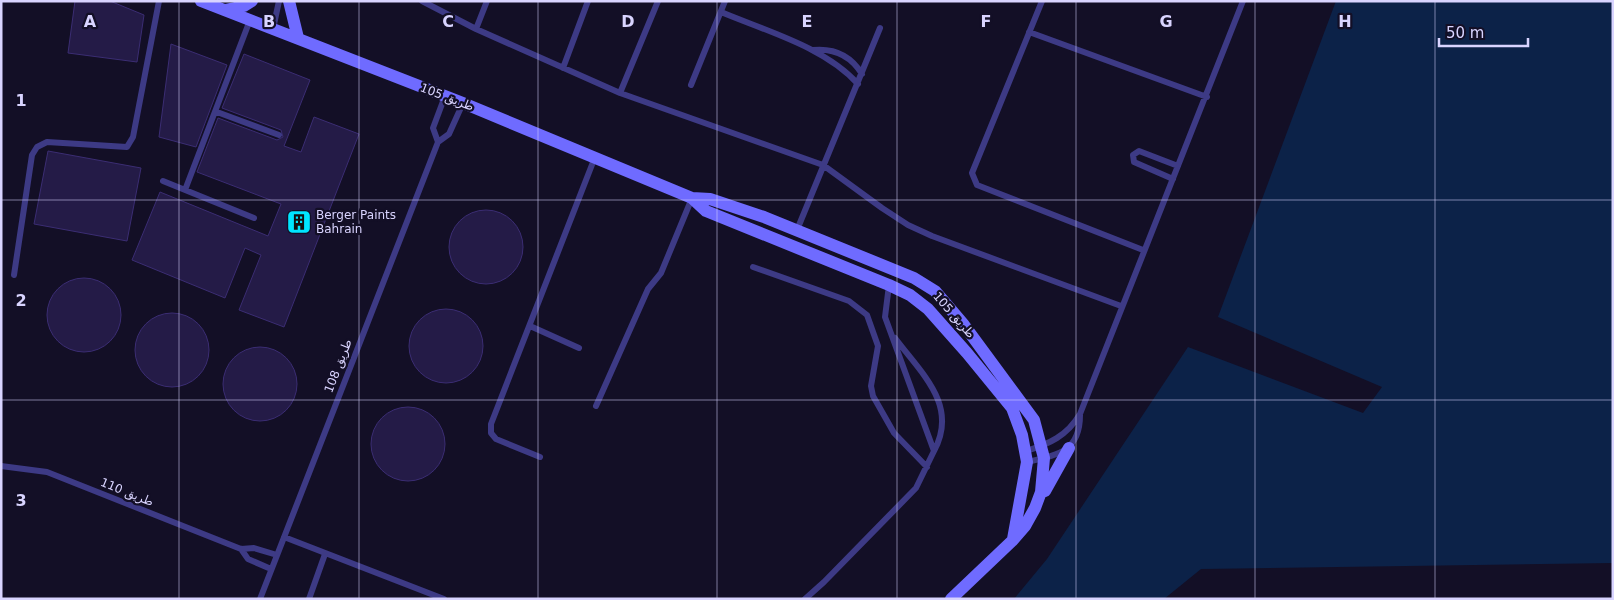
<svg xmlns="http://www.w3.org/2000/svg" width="1614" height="600" font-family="'DejaVu Sans',Cairo,sans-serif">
<rect width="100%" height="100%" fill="#130f26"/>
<path fill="#0c2248" d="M1336,1H1613V563L1201,569L1164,599H1014L1047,559L1188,347L1363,413L1382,387L1218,317Z"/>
<path fill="#241b47" stroke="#3b2d73" d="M75,1H110L144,15L137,62L68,53Z
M171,44L227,65L196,147L159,137Z
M244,54L310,80L284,146L301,152L314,117L359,134L284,327L239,310L261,255L245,248L225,298L132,260L160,192L268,236L281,204L197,172L218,118L277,140L283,137L281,130L222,108Z
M48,151L141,168L127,241L34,224Z
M449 247a37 37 0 1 1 74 0a37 37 0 1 1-74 0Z
M47 315a37 37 0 1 1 74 0a37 37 0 1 1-74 0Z
M409 346a37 37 0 1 1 74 0a37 37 0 1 1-74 0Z
M135 350a37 37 0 1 1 74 0a37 37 0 1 1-74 0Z
M223 384a37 37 0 1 1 74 0a37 37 0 1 1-74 0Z
M371 444a37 37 0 1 1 74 0a37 37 0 1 1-74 0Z"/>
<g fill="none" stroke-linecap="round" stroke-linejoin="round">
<path stroke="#3d3a85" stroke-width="6" d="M422,1L476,29L620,93L823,165L882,208L908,225L932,236L1121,306
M1042,1L972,173L977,185L1143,250
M721,12C766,31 825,47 858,84
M273,29L279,1
M476,29L487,1
M1029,32L1207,97
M813,50C834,48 851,56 862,74
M563,68L588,1
M691,85L725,1
M620,93L658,1
M217,112L279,135
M438,142L433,128L445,96
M1173,179L1134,162L1133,155L1139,151L1178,166
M163,181L254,218
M185,190L250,20
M797,230L880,28
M753,267L849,301L867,315L878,346L871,386L873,396L894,433L927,467
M14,275L32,155L37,147L47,142L127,147L133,137L159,1
M530,326L579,348
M895,338C921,373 959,405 934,451
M596,406L648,289L661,273L692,198
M1026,451C1049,444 1067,436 1080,414L1243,1
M540,457L496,439L491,433V424L595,157
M1027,462C1057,455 1080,452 1080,415
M1,466L47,472L241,549L254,548L277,555
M284,537L444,599
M241,549L248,559L271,569
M260,599L438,142L449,134L463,103
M309,599L325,554
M805,599L824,582L916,488L934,451L885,317L889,285"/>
<path stroke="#6f6bff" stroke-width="12" d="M201,1L463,103L692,198L710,199L764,217L914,278L935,291L964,325L1034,420L1044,458L1041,492L1035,508L1025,526L1012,541L951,599
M289,1L298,38
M225,10L244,6L252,1
M692,198L706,211L889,285L910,295L928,309L967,353L1012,408L1022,435L1027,462L1013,539
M1045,491L1069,448"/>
</g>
<path fill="none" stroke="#d9d4ff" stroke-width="1" stroke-opacity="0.55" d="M179,1V599M359,1V599M538,1V599M717,1V599M897,1V599M1076,1V599M1255,1V599M1435,1V599M1,200H1613M1,400H1613"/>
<defs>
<symbol id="building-square" viewBox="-11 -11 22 22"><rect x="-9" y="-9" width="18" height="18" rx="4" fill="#00e5ff" stroke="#130f26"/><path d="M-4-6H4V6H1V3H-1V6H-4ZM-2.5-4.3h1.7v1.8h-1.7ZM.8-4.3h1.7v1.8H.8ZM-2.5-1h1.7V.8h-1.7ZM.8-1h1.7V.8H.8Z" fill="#111"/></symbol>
</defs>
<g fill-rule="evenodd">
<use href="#building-square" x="285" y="208" width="28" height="28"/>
</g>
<g text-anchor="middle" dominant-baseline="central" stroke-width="4.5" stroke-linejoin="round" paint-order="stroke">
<g font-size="12" fill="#d9d4ff" stroke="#130f26">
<text transform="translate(447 97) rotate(21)">طريق 105</text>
<text transform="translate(954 315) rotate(49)">طريق 105</text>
<text transform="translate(338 366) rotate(-69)">طريق 108</text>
<text transform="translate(127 492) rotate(22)">طريق 110</text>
</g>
<g font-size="12" fill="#d9d4ff" stroke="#130f26" text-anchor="start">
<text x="316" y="215">Berger Paints<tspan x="316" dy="14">Bahrain</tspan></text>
</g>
</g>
<g font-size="16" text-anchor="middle" font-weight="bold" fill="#d9d4ff" stroke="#130f26" stroke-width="4.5" stroke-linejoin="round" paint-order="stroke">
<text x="90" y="27">A</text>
<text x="269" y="27">B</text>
<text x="448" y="27">C</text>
<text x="628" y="27">D</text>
<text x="807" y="27">E</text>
<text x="986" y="27">F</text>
<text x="1166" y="27">G</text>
<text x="1345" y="27">H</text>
<text x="21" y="106">1</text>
<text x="21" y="306">2</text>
<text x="21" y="506">3</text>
</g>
<rect width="1614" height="600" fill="none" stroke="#d9d4ff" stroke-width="5"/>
<path d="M1439 38v8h89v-8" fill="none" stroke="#d9d4ff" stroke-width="2.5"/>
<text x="1446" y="38" font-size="15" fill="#d9d4ff" stroke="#130f26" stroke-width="4" paint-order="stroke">50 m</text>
</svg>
